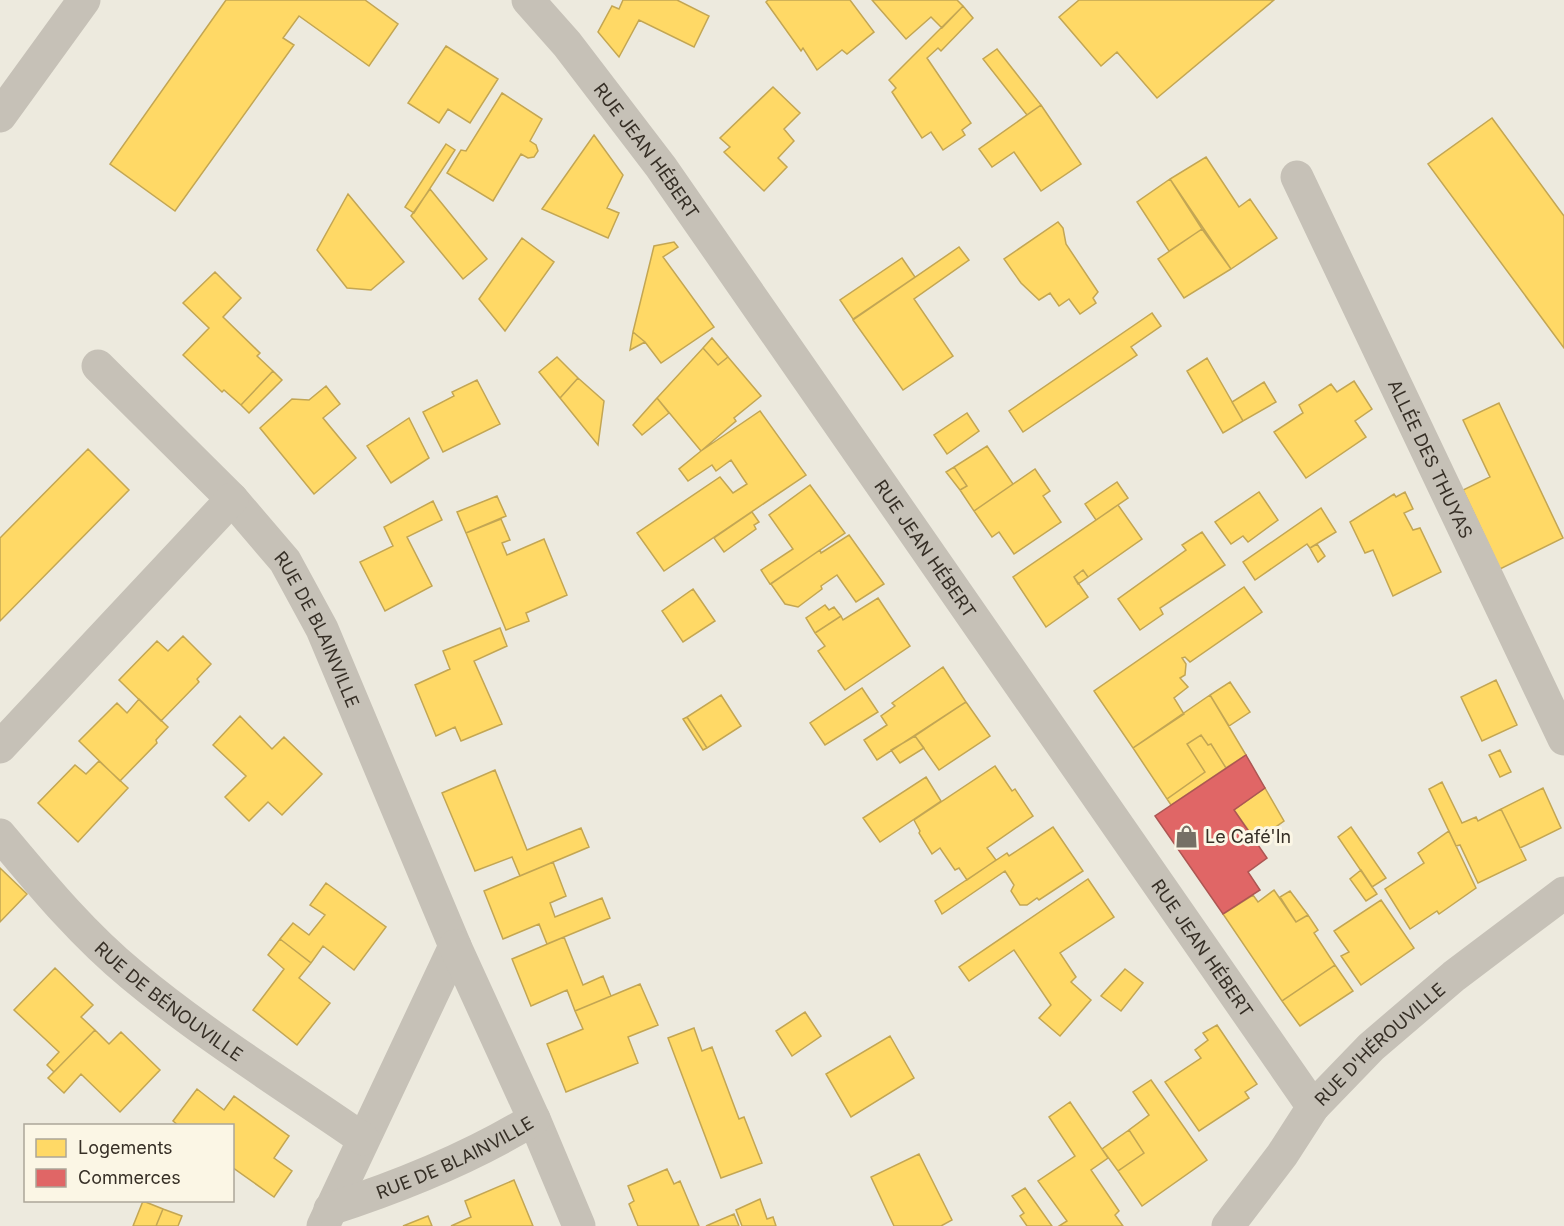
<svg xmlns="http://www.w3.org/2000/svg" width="1564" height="1226" font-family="Inter,sans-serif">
<rect width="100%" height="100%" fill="#edeade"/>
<path fill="#ffd966" stroke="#c3a653" stroke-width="1.5" d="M226,0H365L398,24L369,66L299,16L283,38L294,45L175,211L110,164Z
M623,0H677L709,16L694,47L639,20L619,57L598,32L612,6L619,9Z
M768,0H850L874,32L847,54L842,50L817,70L803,48L801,51L766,2Z
M872,0H957L963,6L942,28L931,17L906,39Z
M1079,0H1274L1157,98L1117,52L1101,66L1059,17Z
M963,6L973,18L941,51L938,48L927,58L971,123L962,130L965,135L943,150L931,132L922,138L892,92L896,88L889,80Z
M446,46L498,79L470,123L448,109L439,123L408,103Z
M997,49L1041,105L1027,115L983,59Z
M773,87L800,113L784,129L794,141L778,158L787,167L764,191L724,152L730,147L720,138Z
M502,93L542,119L530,141L536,145L538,151L534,157L528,158L521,154L493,201L447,173L461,150L466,151Z
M1041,105L1081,164L1041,191L1014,152L992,167L979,149Z
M1492,118L1564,216V348L1428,164Z
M594,135L623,175L607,208L619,213L608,238L542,209Z
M446,144L455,150L414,213L405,207Z
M1206,157L1239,207L1250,199L1277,238L1231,269L1170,179Z
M1170,179L1202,229L1169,251L1137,202Z
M430,189L487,259L463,279L411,216Z
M348,194L404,262L371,290L347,288L317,250Z
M1058,222L1063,228L1066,244L1098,292L1093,298L1096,303L1080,314L1069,299L1059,306L1050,293L1039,300L1021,283L1004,259Z
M1202,229L1231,269L1184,298L1158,259Z
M522,238L554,262L505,331L479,299Z
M674,242L678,247L663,257L714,327L661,363L645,342L633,332L654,246Z
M959,247L969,260L914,299L953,356L903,390L853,320Z
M902,258L915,277L853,319L840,300Z
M215,272L241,298L223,317L260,353L257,356L273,371L241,405L224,390L222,392L183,355L209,328L183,303Z
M1152,313L1161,326L1131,347L1137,355L1023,432L1009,411Z
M633,332L645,342L630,350Z
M712,338L728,357L718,365L703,348Z
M703,348L718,365L728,357L761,396L734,418L736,421L701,451L657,398Z
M557,357L578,378L560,398L539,372Z
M1207,358L1243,421L1223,433L1187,371Z
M273,371L282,380L249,413L241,405Z
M578,378L604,401L598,445L560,398Z
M477,380L500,424L443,452L423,412L454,396L452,392Z
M1354,381L1372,409L1355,421L1366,437L1306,478L1274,432L1303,413L1299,405L1331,384L1337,392Z
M1264,382L1276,402L1243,421L1232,402Z
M326,386L340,404L323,418L356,458L314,494L260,428L292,399L309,400Z
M657,398L669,413L642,435L633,425Z
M1499,403L1563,538L1500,569L1463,490L1490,477L1463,420Z
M760,411L806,475L664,571L637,533L720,477L733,493L747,484L731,460L716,471L712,465L688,481L679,469L701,451Z
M967,413L979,431L947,454L934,435Z
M409,418L429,458L391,483L367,446Z
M987,446L1013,484L974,511L960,490L967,486L954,467Z
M88,449L129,490L0,621V538Z
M954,467L967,486L960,490L946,472Z
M1035,469L1050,491L1043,496L1061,522L1014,554L999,532L992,537L974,511Z
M1117,482L1128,498L1096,520L1085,504Z
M810,485L845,533L770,584L761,570L793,549L769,515Z
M1259,492L1278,520L1248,542L1243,536L1231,544L1215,522Z
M1405,492L1413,509L1404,513L1413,530L1420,528L1441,572L1393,596L1373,550L1365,553L1350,522L1394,494L1396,497Z
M497,496L506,516L466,533L457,512Z
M433,501L442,520L407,537L432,586L385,611L360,562L393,546L384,527Z
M1118,505L1142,539L1088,577L1083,570L1074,577L1088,597L1046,627L1013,577Z
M1321,508L1336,532L1310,548L1307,544L1255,580L1243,562Z
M752,512L759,522L754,525L756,529L724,552L714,538Z
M501,519L510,540L502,543L507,555L544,539L567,595L526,613L529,621L506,630L466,533Z
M1202,532L1225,565L1160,608L1163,614L1140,630L1118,599L1186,550L1182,545Z
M849,535L884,584L856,602L837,575L821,586L822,589L798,607L785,604L771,584L820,550L821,553Z
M1317,544L1325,556L1318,562L1310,548Z
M1083,570L1088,577L1078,584L1074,577Z
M1244,587L1262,612L1190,662L1185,657L1182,658L1186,664L1185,675L1180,678L1188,687L1174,698L1184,714L1133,748L1094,691Z
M693,589L715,621L683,642L662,611Z
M878,598L910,646L845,690L818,651L825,646L815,633L841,616L843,620Z
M825,605L829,610L834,607L841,616L815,633L806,618Z
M500,628L507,646L474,661L502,724L461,741L455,727L436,736L415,685L450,669L443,651Z
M183,636L211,664L197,679L199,682L161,721L119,680L157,641L168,651Z
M943,667L966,702L877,760L864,740L887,725L881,716L895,706L892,703Z
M1496,680L1517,725L1482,741L1461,697Z
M1230,682L1250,712L1229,726L1210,695Z
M862,688L878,712L825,745L810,723Z
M721,695L741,726L707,748L687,717Z
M1210,695L1246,755L1226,768L1211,744L1208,745L1201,735L1187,744L1205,772L1167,799L1133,748Z
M139,699L168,727L156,740L157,743L120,781L79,741L117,703L127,713Z
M966,702L990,736L939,770L915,736Z
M240,716L272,749L284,737L322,774L282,815L268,802L249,821L225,797L246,776L213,745Z
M687,717L707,748L703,750L683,719Z
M1201,735L1208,745L1211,744L1226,768L1171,805L1167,799L1205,772L1187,744Z
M915,736L924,748L900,763L891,750Z
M1500,750L1511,772L1500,777L1489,755Z
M99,761L128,788L78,842L38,803L75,765L86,774Z
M995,766L1012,791L1015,789L1033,816L987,848L996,860L967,880L959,868L955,870L940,848L932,854L919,833L920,831L914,820Z
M495,770L527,850L581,828L589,847L520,876L512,857L475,871L442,793Z
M926,777L941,801L880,842L863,818Z
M1442,782L1462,823L1476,817L1478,821L1501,809L1526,860L1478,883L1460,845L1456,846L1429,789Z
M1265,788L1284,821L1256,841L1234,810Z
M1543,788L1561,828L1520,848L1501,809Z
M1053,827L1083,871L1039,900L1037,898L1027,905H1020L1011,891L1014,885L1005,871L942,914L935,901L1007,853L1009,856Z
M1351,827L1386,878L1372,887L1338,837Z
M1449,831L1476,888L1439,914L1437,911L1410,929L1385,889L1424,863L1418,853Z
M553,862L566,896L550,903L555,917L602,898L610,918L547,944L539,924L503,939L484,891Z
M0,868L27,894L0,922Z
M1361,870L1377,894L1366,901L1350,879Z
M1088,879L1114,917L1060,953L1076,977L1071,982L1091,1000L1060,1036L1039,1018L1051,1005L1014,950L969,981L959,967Z
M326,883L386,927L354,970L323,946L311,963L280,939L293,923L309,935L325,915L310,905Z
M1274,890L1296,922L1308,915L1318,930L1314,933L1335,965L1282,1001L1223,914L1253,895L1258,902Z
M1290,891L1308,915L1296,922L1280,897Z
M1381,900L1414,948L1361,985L1341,956L1349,952L1334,931Z
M564,937L583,985L603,976L611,996L575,1011L567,990L531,1006L512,959Z
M280,939L311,963L299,978L330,1003L297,1045L253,1010L284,969L268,955Z
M1335,965L1353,991L1300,1026L1282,1001Z
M55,968L93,1005L81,1017L95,1030L54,1072L47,1065L59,1052L14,1010Z
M1125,969L1143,983L1121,1011L1101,996Z
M640,984L658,1025L628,1037L638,1063L566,1092L547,1044L583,1029L575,1011Z
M805,1012L821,1036L792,1056L776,1031Z
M1217,1025L1257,1084L1245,1092L1249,1098L1199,1131L1165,1082L1201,1058L1195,1050L1208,1040L1203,1033Z
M694,1028L702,1051L712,1047L739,1119L744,1117L762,1163L721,1178L668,1038Z
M95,1030L109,1044L121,1032L160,1070L120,1112L81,1074L64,1093L48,1078Z
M890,1036L914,1078L851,1117L826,1074Z
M1151,1080L1207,1160L1142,1206L1118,1171L1144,1153L1129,1130L1149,1115L1133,1092Z
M197,1089L224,1110L234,1096L289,1136L274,1158L292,1171L274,1197L232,1167V1126H179L173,1121Z
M1070,1102L1108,1158L1091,1170L1119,1211L1115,1215L1123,1226H1059L1067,1221L1038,1181L1075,1156L1049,1117Z
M1129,1130L1144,1153L1118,1171L1102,1149Z
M919,1154L952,1220L941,1226H894L871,1177Z
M667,1169L674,1184L680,1181L699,1226H638L629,1204L634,1201L628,1186Z
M514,1180L533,1226H451L471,1217L465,1201Z
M1025,1188L1052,1226H1027L1020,1216L1024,1213L1012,1196Z
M760,1199L767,1219L773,1217L776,1226H742L736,1210Z
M143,1201L163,1209L156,1226H133Z
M163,1209L182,1216L178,1226H156Z
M734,1214L739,1226H706Z
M428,1216L432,1226H403Z"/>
<path fill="#e06666" stroke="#ad5653" stroke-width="1.5" d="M1246,755L1265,788L1234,810L1267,858L1248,872L1260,890L1223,914L1155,816Z"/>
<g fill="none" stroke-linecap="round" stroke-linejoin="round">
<g stroke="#c6c1b7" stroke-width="33">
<path id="s1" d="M528,0L567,44L661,167L1313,1107"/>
<path id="s2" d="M1297,177L1564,739"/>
<path id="s3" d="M98,366L232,499L285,561L322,629L455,946L323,1226"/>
<path d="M0,747L232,499"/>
<path id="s4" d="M0,835C41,884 82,934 132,975C204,1035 285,1085 363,1139"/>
<path d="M534,1119L579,1226"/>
<path id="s5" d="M330,1209C398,1187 474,1156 534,1119L455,946"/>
</g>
<g stroke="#c6c1b7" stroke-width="33">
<path d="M0,116L84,0"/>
<path id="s6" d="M1228,1226L1282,1155L1313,1107L1371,1047L1454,976L1564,893"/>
</g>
</g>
<defs>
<symbol id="shop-bare" viewBox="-9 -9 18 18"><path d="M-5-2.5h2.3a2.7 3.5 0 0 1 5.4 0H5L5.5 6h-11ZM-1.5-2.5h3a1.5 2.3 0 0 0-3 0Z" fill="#767066" stroke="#fbf6e5" stroke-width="2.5" paint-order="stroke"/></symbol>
</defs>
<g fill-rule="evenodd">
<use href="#shop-bare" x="1170" y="820" width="33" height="33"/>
</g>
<g text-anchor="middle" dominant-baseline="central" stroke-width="6" stroke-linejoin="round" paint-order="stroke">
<g font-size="18" fill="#362f26" stroke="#fbf6e5">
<text stroke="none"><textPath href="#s1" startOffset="192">RUE JEAN HÉBERT</textPath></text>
<text stroke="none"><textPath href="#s2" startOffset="312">ALLÉE DES THUYAS</textPath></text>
<text stroke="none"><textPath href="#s1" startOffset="678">RUE JEAN HÉBERT</textPath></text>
<text stroke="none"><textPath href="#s3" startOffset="346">RUE DE BLAINVILLE</textPath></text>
<text stroke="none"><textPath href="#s1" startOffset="1164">RUE JEAN HÉBERT</textPath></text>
<text stroke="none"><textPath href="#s4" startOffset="238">RUE DE BÉNOUVILLE</textPath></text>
<text stroke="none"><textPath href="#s6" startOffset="238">RUE D'HÉROUVILLE</textPath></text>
<text stroke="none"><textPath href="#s5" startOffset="135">RUE DE BLAINVILLE</textPath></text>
</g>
<g font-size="18" fill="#362f26" stroke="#fbf6e5" text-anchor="start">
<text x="1205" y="836">Le Café'In</text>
</g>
</g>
<rect x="24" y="1124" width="210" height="78" fill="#fbf6e5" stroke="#aca699" stroke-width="1.5"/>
<rect x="36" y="1139" width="30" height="18" fill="#ffd966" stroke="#aca699" stroke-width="1.5"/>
<text x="78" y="1154" font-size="18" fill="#362f26">Logements</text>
<rect x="36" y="1169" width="30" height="18" fill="#e06666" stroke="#aca699" stroke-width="1.5"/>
<text x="78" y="1184" font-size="18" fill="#362f26">Commerces</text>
</svg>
